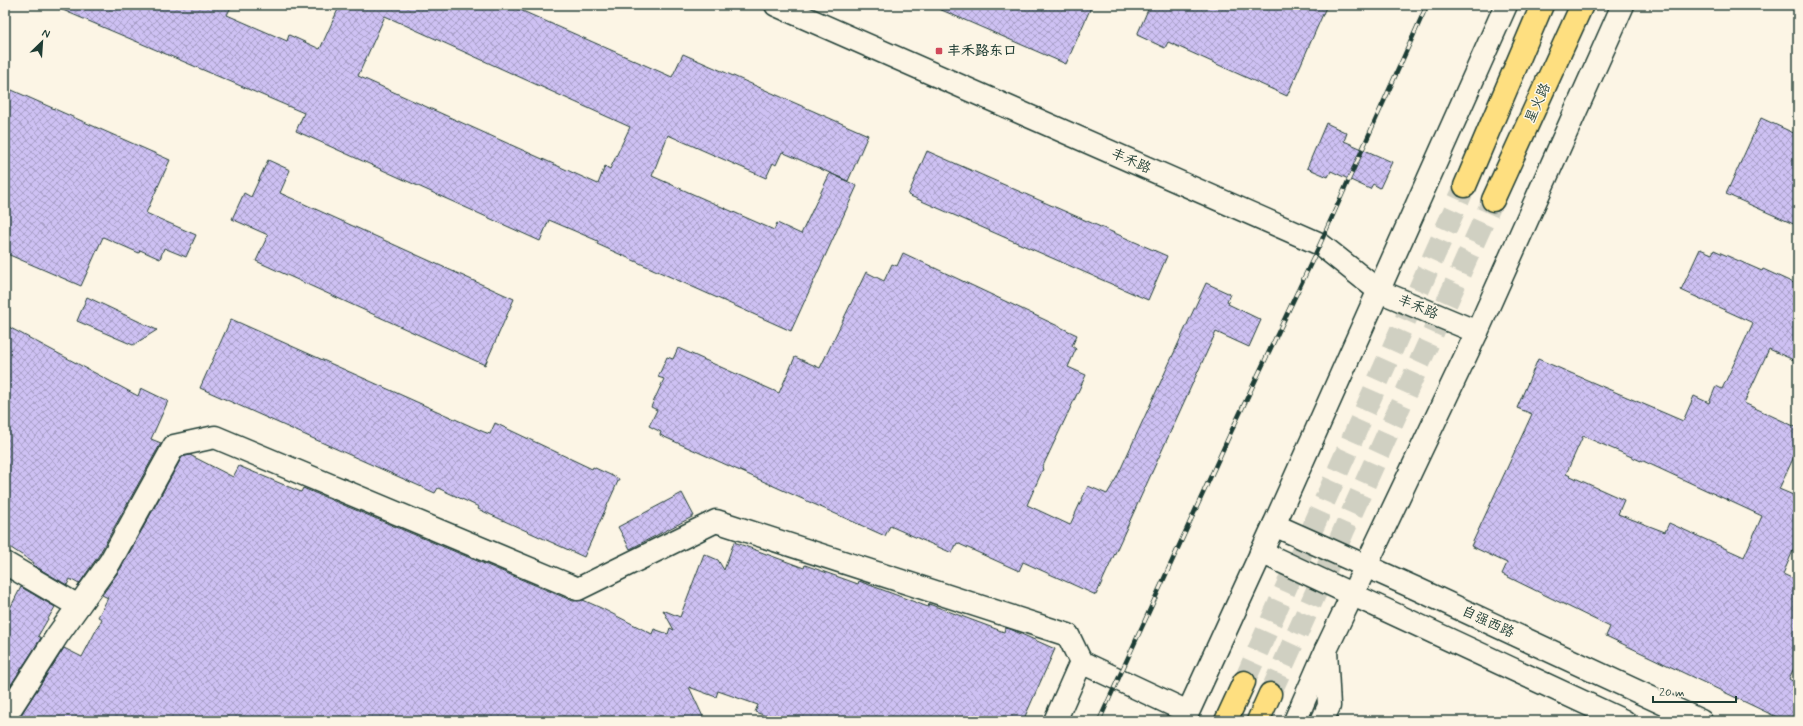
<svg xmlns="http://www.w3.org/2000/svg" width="1803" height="726" font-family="Mynerve,'LXGW WenKai TC',sans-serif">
<defs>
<pattern id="building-cross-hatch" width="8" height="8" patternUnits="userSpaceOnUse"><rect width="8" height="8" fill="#cec1f3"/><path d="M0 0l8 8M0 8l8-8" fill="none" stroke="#a79ec6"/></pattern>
</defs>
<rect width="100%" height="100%" fill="#fcf5e5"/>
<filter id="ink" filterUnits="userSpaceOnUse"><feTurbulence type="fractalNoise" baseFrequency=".025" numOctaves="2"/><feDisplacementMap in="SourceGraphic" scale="8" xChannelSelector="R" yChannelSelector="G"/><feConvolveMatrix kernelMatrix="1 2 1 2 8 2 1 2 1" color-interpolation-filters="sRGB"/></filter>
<g filter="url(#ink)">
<path fill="url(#building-cross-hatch)" stroke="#1f3d34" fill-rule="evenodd" d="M51,5H232L227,15L287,41L289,35L320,49L340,5H509L672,77L683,54L868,135L848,181L782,152L776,165L773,163L766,178L668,135L652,176L774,230L777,223L801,234L830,173L857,186L791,331L597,244L598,241L549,220L540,241L296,131L304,113ZM385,16L630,127L610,169L605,166L598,184L358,76Z
M930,5H1092L1066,64Z
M1150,5H1327L1287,96L1168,42L1165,48L1137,35Z
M5,87L170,160L146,213L196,235L186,257L164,248L160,259L140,250L139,253L103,237L81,286L5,253Z
M1761,118L1798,135V226L1726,194Z
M1326,123L1347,133L1344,141L1392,162L1380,188L1373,184L1370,189L1331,171L1328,177L1307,168Z
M927,151L1167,256L1148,300L908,195Z
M268,160L290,170L280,193L514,299L485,365L256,261L268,235L232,219L244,193L251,197Z
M1700,249L1712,254L1714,250L1762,271L1763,269L1798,285V362L1769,349L1744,403L1798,428V448L1779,489L1798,497V539L1783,574L1798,581V659L1789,679L1798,684V721H1785L1606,636L1610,627L1502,574L1507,563L1471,546L1532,414L1517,408L1538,359L1683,421L1694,396L1709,403L1716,386L1722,389L1753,323L1681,290ZM1583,436L1641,461V460L1762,516L1744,557L1669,523L1665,532L1618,514L1624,500L1566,474Z
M903,253L1077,335L1072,346L1076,349L1068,367L1086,375L1042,468L1043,469L1027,505L1070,525L1088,486L1107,494L1117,477L1206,283L1230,294L1227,301L1229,302L1228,304L1261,320L1249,347L1216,332L1096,595L1023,562L1019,571L957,543L952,553L890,526L885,536L660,435L661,432L649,426L657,410L651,407L664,379L658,377L667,357L673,359L678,348L779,393L795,357L820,368L866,272L884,281L892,264L897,266Z
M87,297L157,330L133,345L77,321Z
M231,319L484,432L490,434L495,423L592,469L593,467L619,479L584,557L478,509L479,507L438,488L435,493L200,388Z
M5,325L138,396L141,388L168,401L151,439L161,443L99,555L79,584L70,579L67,585L33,565L34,563L5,544Z
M190,455L233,477L239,466L301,492L303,488L573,601L583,600L601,608L652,634L654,629L668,634L670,628L674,630L663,610L680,617L704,554L718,560L724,570L734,542L804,568L805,565L858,584L859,581L928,607L929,604L1004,632L1005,628L1010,629L1055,649L1023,721H780L755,712L758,705L718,691L716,697L689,687L705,721H17L64,648L82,657L102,619L98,617L108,598L102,595L121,568L182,457Z
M682,493L694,516L630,549L618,527Z
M21,587L55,607L38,636L41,638L5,694V618Z"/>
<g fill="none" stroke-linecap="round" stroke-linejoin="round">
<path stroke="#d0d0c2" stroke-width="22" stroke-dasharray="22 11" stroke-linecap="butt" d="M1244,682L1465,186
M1270,694L1493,200"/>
<defs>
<path id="street" d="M5,563L78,606
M5,717L57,636L110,562L174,446L215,437L578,589L716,521L1068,635L1081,662L1188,712
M1055,721L1081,662
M1184,721L1274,525L1506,5
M1322,721L1329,706L1326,650L1477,332L1623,5"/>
<path id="secondary" d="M776,5L1320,244L1379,291L1477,332
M1274,525L1415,588L1701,721
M1261,552L1624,721
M1295,721L1326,650"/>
<path id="primary" d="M1465,186L1542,5
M1493,200L1582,5
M1226,721L1244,682
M1258,721L1270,694"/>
</defs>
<use href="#street" stroke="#1f3d34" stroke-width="25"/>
<use href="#secondary" stroke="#1f3d34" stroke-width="25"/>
<use href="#primary" stroke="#1f3d34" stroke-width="25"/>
<use href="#street" stroke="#fcf5e5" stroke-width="22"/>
<use href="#secondary" stroke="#fcf5e5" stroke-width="22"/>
<use href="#primary" stroke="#fedf80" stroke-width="22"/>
<defs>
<path id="rail" d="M1099,721L1231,432L1320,244L1427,5"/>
</defs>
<use href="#rail" stroke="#1f3d34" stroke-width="4.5"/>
<use href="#rail" stroke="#fcf5e5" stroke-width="3" stroke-dasharray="9" stroke-linecap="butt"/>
</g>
</g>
<rect fill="#d1495b" stroke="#fcf5e5" stroke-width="1.5" x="935" y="47" width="8" height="8" rx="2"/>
<g text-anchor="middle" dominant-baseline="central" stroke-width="3" stroke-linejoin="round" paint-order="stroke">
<g font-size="14" font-weight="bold" fill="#1f3d34" stroke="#fcf5e5" text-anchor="start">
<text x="947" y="51">丰禾路东口</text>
</g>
<g font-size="14" fill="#1f3d34" stroke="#fcf5e5">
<text transform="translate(1538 103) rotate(-66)">星火路</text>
<text transform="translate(1131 161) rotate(24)">丰禾路</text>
<text transform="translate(1418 307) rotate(23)">丰禾路</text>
<text transform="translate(1488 622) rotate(25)">自强西路</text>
</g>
</g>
<rect width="1803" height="726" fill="none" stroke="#fcf5e5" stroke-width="20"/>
<rect x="10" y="10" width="1783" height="706" fill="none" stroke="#1f3d34" stroke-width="1.5" filter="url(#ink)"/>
<g transform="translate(42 42) rotate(25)" stroke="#fcf5e5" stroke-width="3" paint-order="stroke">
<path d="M0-3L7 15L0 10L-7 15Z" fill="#1f3d34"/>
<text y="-6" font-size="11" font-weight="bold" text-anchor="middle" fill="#1f3d34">N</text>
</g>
<path d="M1653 696v6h83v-6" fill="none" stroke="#1f3d34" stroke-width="2"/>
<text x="1659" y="696" font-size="12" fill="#1f3d34" stroke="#fcf5e5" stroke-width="3" paint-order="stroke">20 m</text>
</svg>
